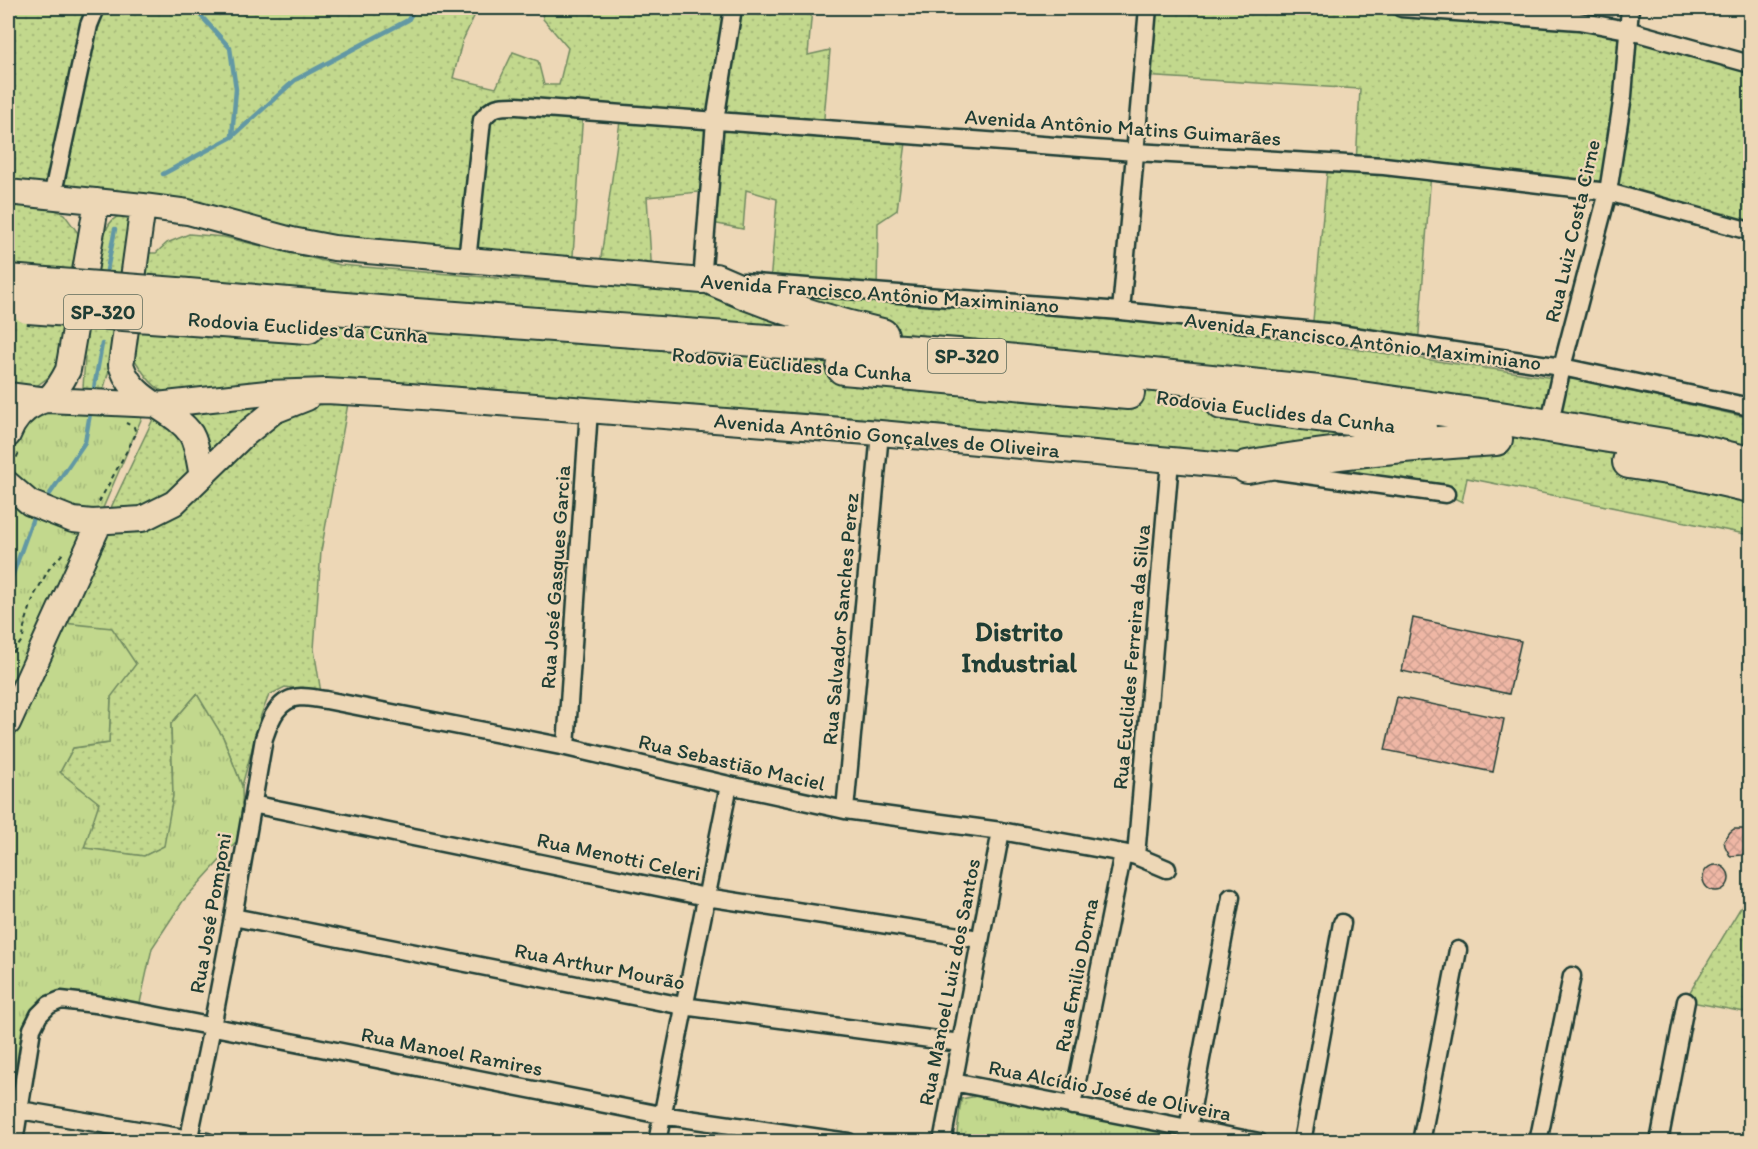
<svg xmlns="http://www.w3.org/2000/svg" width="1758" height="1149" font-family="Itim,sans-serif">
<defs>
<pattern id="grass-dots" width="8" height="8" patternUnits="userSpaceOnUse" patternTransform="scale(1.5)"><rect width="8" height="8" fill="#c2d88d"/><path d="M2 2h.1M6 6h.1" fill="none" stroke="#a6ba7a" stroke-width="1.8" stroke-linecap="round"/></pattern>
<pattern id="park-tufts" width="24" height="20" patternUnits="userSpaceOnUse" patternTransform="scale(1.5)"><rect width="24" height="20" fill="#c2d88d"/><path d="M3 7l-1-3M5 7V3M7 7l1-3M15 17l-1-3M17 17v-4M19 17l1-3" fill="none" stroke="#a6ba7a"/></pattern>
<pattern id="building-cross-hatch" width="8" height="8" patternUnits="userSpaceOnUse" patternTransform="scale(1.5)"><rect width="8" height="8" fill="#efb7a5"/><path d="M0 0l8 8M0 8l8-8" fill="none" stroke="#cc9e8f"/></pattern>
</defs>
<rect width="100%" height="100%" fill="#edd7b6"/>
<filter id="ink" filterUnits="userSpaceOnUse"><feTurbulence type="fractalNoise" baseFrequency=".0167" numOctaves="2"/><feDisplacementMap in="SourceGraphic" scale="12" xChannelSelector="R" yChannelSelector="G"/><feConvolveMatrix kernelMatrix="1 2 1 2 8 2 1 2 1" color-interpolation-filters="sRGB"/></filter>
<g filter="url(#ink)">
<path fill="url(#grass-dots)" stroke="#708a60" stroke-width="1.5" d="M8,8H478L462,42L453,78L496,88L513,52L538,61L544,85H559L568,48L543,19L541,8H812L808,55L830,50L823,129L907,135L897,210L878,223L877,293L770,284L777,199L746,190L743,229L707,222L709,191L647,197L652,276L599,272L621,114L583,111L572,270L8,192Z
M1148,8H1550L1549,19L1750,64V231L1608,192L1431,172L1418,346L1312,331L1328,163L1356,164L1360,89L1142,76Z
M8,203H40L64,214L78,233L83,248L99,252C104,236 108,211 130,216L127,253H156L167,243L189,234L224,237L340,265L509,279L745,294L779,293L1202,327L1560,379H1575L1750,418V535L1467,478L1462,502L1446,494L1441,484L1158,450L646,406L484,388L354,381L170,395C154,389 144,375 135,360L113,356L103,391L84,395L83,388L85,358L63,355L53,374L35,387L8,385Z
M349,398L321,551L314,649L321,693L285,687L269,695L261,715L242,786L223,737L196,695L171,724L173,796L165,846L144,856L83,848L60,772L73,748L109,743L111,697L57,621L156,413Z
M1750,892V1013L1686,1001L1691,990Z"/>
<path fill="url(#park-tufts)" stroke="#708a60" stroke-width="1.5" d="M29,411L143,415L54,622L112,628L136,664L111,697L109,743L73,748L60,772L99,803L84,848L144,856L164,846L173,796L171,724L197,694L223,737L242,786L243,835L183,901L152,948L138,1012L61,1001L39,1015L8,1142V458Z
M977,1096L1209,1141L956,1142L961,1099Z"/>
<g fill="none" stroke-linecap="round" stroke-linejoin="round">
<path stroke="#6298a4" stroke-width="4.5" d="M194,8L230,48L236,89L232,137
M163,174L232,137L295,80L408,20L415,8
M107,270L115,229
M93,394L102,344
M45,501L85,442L91,408
M8,588L33,518L37,513"/>
</g>
<path fill="url(#building-cross-hatch)" stroke="#1f3d34" stroke-width="1.5" d="M1413,618L1521,641L1509,694L1402,671Z
M1397,697L1504,719L1493,772L1385,750Z
M1734,829H1749L1750,844L1746,852L1742,855L1730,856L1725,846L1724,841L1730,832Z
M1703 878a13 13 0 1 1 26 0a13 13 0 1 1-26 0Z"/>
<g fill="none" stroke-linecap="round" stroke-linejoin="round">
<defs>
<path id="street" d="M1401,8L1579,21L1627,30L1750,64
M52,197L89,25L96,8
M467,261L482,120C493,105 500,106 517,106L1135,152L1384,166L1608,192L1750,231
M702,281L715,121L733,8
M743,282L1121,311L1326,332L1562,367L1750,407
M1121,311L1148,8
M1549,426L1562,367L1608,192L1623,96L1630,8
M1278,471L1446,494
M566,747L589,410
M252,804L706,897L979,939
M845,810L880,433
M1136,856L1170,461
M233,917L683,1006L960,1043
M953,1082L1259,1142
M1072,1106L1123,853
M20,1110L208,1142
M1188,1129L1231,897
M14,1142L32,1029L39,1015L49,1005L61,1000L95,1004L138,1012L661,1115L848,1142
M188,1142L212,1027L233,917L264,738C270,720 278,698 301,697C309,697 318,699 326,700L566,747L729,785L845,810L1001,831L1123,853L1136,856L1167,869
M657,1142L729,785
M942,1142L1001,831
M1302,1142L1342,923
M1421,1142L1458,950
M1538,1142L1572,976
M1659,1142L1686,1001"/>
<path id="secondary" d="M8,192L143,206L188,212L292,240L334,248L702,281L715,280
M143,206L121,365C123,369 124,374 127,378C140,402 175,411 191,434C198,446 199,463 202,476
M8,395L47,400L157,405L267,393L326,391L397,395L880,433L1247,467
M8,435C13,422 22,410 36,404C40,401 45,401 49,398C57,390 63,380 68,370L97,201
M8,484L30,503L73,520L92,522L142,519L174,503L242,437L274,411L307,398
M8,723L100,522"/>
<path id="highway" d="M715,280C768,304 825,322 882,335
M8,281L33,283
M177,294L402,314L958,355L1319,392L1500,418L1694,450L1750,463
M178,318L308,327
M843,368L1128,393
M1222,403L1420,428
M1629,462L1680,470L1750,486
M1247,467C1330,452 1412,444 1496,439"/>
</defs>
<use href="#street" stroke="#1f3d34" stroke-width="21"/>
<use href="#secondary" stroke="#1f3d34" stroke-width="28"/>
<use href="#highway" stroke="#1f3d34" stroke-width="36"/>
<path stroke="#1f3d34" stroke-width="2" stroke-dasharray="4.5 4.5" stroke-linecap="butt" d="M13,466L19,452
M99,502L136,434L134,427L126,423
M8,660L23,639L24,627L34,596L49,569L65,551"/>
<use href="#street" stroke="#edd7b6" stroke-width="16"/>
<use href="#secondary" stroke="#edd7b6" stroke-width="24"/>
<use href="#highway" stroke="#edd7b6" stroke-width="32"/>
<defs>
<path id="highway-bridge" d="M33,283L177,294
M28,307L178,318"/>
</defs>
<use href="#highway-bridge" stroke="#1f3d34" stroke-width="36" stroke-linecap="butt"/>
<use href="#highway-bridge" stroke="#edd7b6" stroke-width="32"/>
</g>
</g>
<g text-anchor="middle" dominant-baseline="central" stroke-width="4.5" stroke-linejoin="round" paint-order="stroke">
<g fill="#edd7b6" stroke="#5d6b5b" stroke-width="1.5">
<rect x="64" y="295" width="78" height="34" rx="4.5"/>
<rect x="928" y="339" width="78" height="34" rx="4.5"/>
</g>
<g font-size="20" font-weight="bold" fill="#1f3d34">
<text x="103" y="312">SP-320</text>
<text x="967" y="356">SP-320</text>
</g>
<g font-size="21" fill="#1f3d34" stroke="#edd7b6">
<text transform="translate(1123 127) rotate(4)">Avenida Antônio Matins Guimarães</text>
<text transform="translate(1572 231) rotate(-77)">Rua Luiz Costa Cirne</text>
<text transform="translate(880 293) rotate(4)">Avenida Francisco Antônio Maximiniano</text>
<text transform="translate(308 327) rotate(4)">Rodovia Euclides da Cunha</text>
<text transform="translate(1363 341) rotate(7)">Avenida Francisco Antônio Maximiniano</text>
<text transform="translate(792 364) rotate(5)">Rodovia Euclides da Cunha</text>
<text transform="translate(1276 411) rotate(7)">Rodovia Euclides da Cunha</text>
<text transform="translate(887 435) rotate(5)">Avenida Antônio Gonçalves de Oliveira</text>
<text transform="translate(555 577) rotate(-86)">Rua José Gasques Garcia</text>
<text transform="translate(840 619) rotate(-85)">Rua Salvador Sanches Perez</text>
<text transform="translate(1131 657) rotate(-85)">Rua Euclides Ferreira da Silva</text>
<text transform="translate(732 762) rotate(13)">Rua Sebastião Maciel</text>
<text transform="translate(619 856) rotate(12)">Rua Menotti Celeri</text>
<text transform="translate(210 913) rotate(-80)">Rua José Pomponi</text>
<text transform="translate(600 966) rotate(11)">Rua Arthur Mourão</text>
<text transform="translate(1076 975) rotate(-79)">Rua Emilio Dorna</text>
<text transform="translate(949 982) rotate(-79)">Rua Manoel Luiz dos Santos</text>
<text transform="translate(452 1051) rotate(11)">Rua Manoel Ramires</text>
<text transform="translate(1110 1090) rotate(11)">Rua Alcídio José de Oliveira</text>
</g>
<g font-size="27" font-weight="bold" fill="#1f3d34" stroke="#edd7b6">
<text x="1019" y="631">Distrito<tspan x="1019" dy="31">Industrial</tspan></text>
</g>
</g>
<rect width="1758" height="1149" fill="none" stroke="#edd7b6" stroke-width="30"/>
<rect x="15" y="15" width="1728" height="1119" fill="none" stroke="#1f3d34" stroke-width="2" filter="url(#ink)"/>
</svg>
